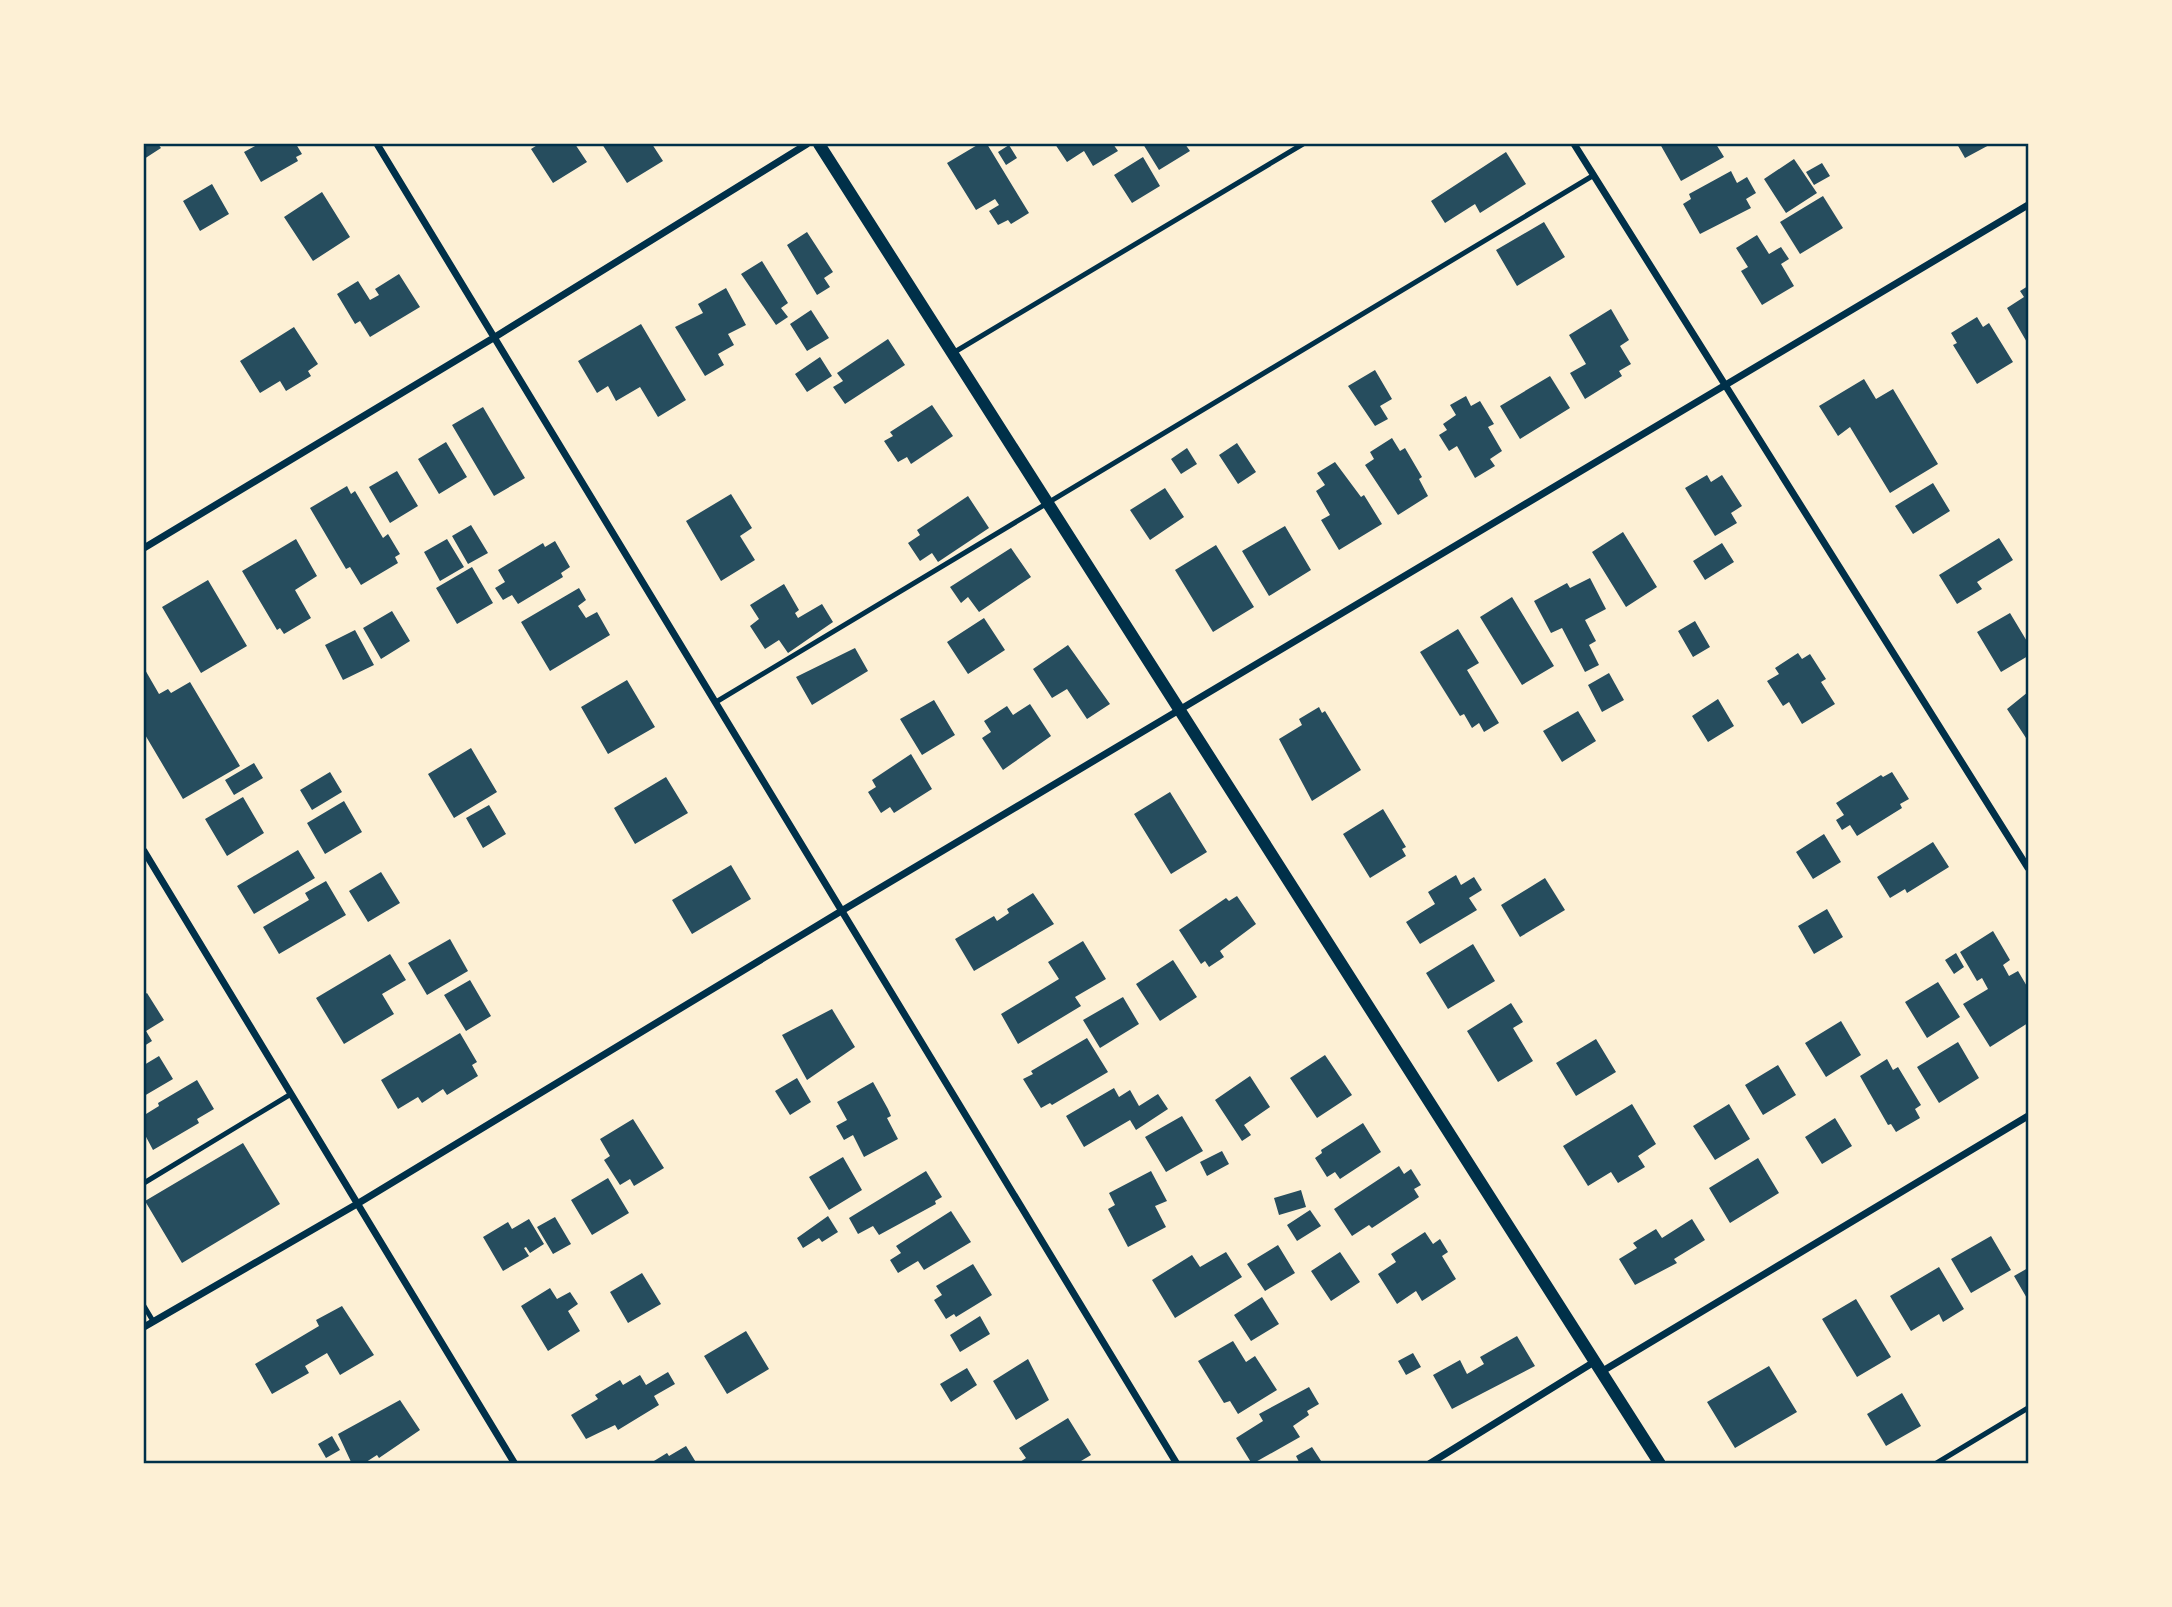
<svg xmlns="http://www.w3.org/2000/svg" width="2172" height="1607" font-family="'Space Grotesk',sans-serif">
<rect width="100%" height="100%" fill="#fdf0d5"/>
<path fill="#264d5e" d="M144,144H158L161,148L144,159Z
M259,144H296L302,154L296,157L298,161L261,182L244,152Z
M539,144H575L587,162L553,183L531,149Z
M602,144H652L663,161L627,183Z
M979,144H987L1029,213L1011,224L1008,220L998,225L989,211L999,205L995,199L976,210L947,163Z
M1055,144H1113L1118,151L1093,166L1084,151L1067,162Z
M1143,144H1185L1190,151L1159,170Z
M1660,144H1716L1724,157L1681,181Z
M1957,144H1991L1965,158Z
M1009,145L1017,158L1006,165L998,152Z
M1506,152L1526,184L1480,213L1475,204L1445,223L1431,201Z
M1143,157L1160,186L1132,203L1114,175Z
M1794,159L1817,193L1786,213L1764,179Z
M1822,163L1830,176L1814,185L1806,172Z
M1731,171L1737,183L1747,177L1756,193L1746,199L1751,208L1700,234L1683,204L1691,199L1689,194Z
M212,184L229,214L200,231L183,201Z
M322,192L350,237L313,261L284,217Z
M1823,196L1843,228L1800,254L1780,222Z
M1544,222L1565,257L1517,286L1496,250Z
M807,232L833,272L824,278L830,287L817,295L787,245Z
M1757,235L1769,254L1781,247L1789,259L1781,264L1794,286L1762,305L1741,271L1748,267L1736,248Z
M762,261L788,303L781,308L788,317L776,325L741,274Z
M399,274L420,307L370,337L360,321L355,324L337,294L358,281L370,300L379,295L375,289Z
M2028,286V344L2007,308L2024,297L2020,291Z
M726,288L746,325L728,334L734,345L718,354L724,365L705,376L675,327L703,313L698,304Z
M1611,309L1629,340L1620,346L1631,364L1619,371L1622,376L1585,399L1570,373L1586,364L1569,335Z
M811,310L829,338L807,351L790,324Z
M1977,317L1983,327L1989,323L2013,362L1977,384L1953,345L1957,343L1951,333Z
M641,324L686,400L658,417L640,387L616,401L608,386L597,393L578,361Z
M294,327L318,364L308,371L311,376L286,391L280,381L260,393L240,361Z
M888,339L905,365L845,404L833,387L843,381L837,373Z
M820,357L832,376L807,392L795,374Z
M1375,370L1392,399L1380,406L1388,419L1375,426L1348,386Z
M1550,376L1570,408L1520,439L1500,406Z
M1864,379L1876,399L1893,389L1938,464L1890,493L1850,427L1838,436L1819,406Z
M1466,396L1471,406L1480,401L1494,424L1488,427L1502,451L1490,459L1495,466L1475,478L1457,446L1449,451L1439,435L1447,430L1443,424L1456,415L1450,405Z
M932,405L953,436L911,464L907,457L898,462L884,441L893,436L890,432Z
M483,407L525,478L494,496L452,425Z
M1392,438L1400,451L1405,448L1422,477L1419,479L1428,496L1398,515L1365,465L1374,459L1370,452Z
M446,442L467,477L439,494L418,459Z
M1237,443L1256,472L1238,484L1219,455Z
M1187,448L1197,464L1181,474L1171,459Z
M1335,462L1361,497L1364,495L1382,524L1339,550L1321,520L1330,515L1316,491L1325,485L1317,473Z
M397,471L418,506L390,523L369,487Z
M1707,475L1711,482L1722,475L1742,506L1731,513L1737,523L1715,536L1685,488Z
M1933,483L1950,511L1913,534L1895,506Z
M347,486L351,494L355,491L383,538L388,534L400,554L395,557L398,563L361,585L350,567L346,569L310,508Z
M1165,488L1184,517L1150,540L1130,510Z
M731,494L752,528L740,536L755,560L721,581L686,521Z
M968,496L989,528L938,562L932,553L920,561L908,543L920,535L917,530Z
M471,525L488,553L468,564L452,536Z
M1285,526L1311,570L1269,596L1242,551Z
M1623,532L1657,587L1626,607L1592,552Z
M1999,538L2013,560L1977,582L1982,589L1957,604L1939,575Z
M296,539L317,576L295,590L311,618L284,634L280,628L277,630L242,571Z
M447,539L464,567L440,581L424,552Z
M555,541L570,567L561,573L563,577L518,604L512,595L503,600L495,588L505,582L498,570L543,543L545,547Z
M1722,543L1734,562L1705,580L1693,561Z
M1216,545L1254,607L1213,632L1175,570Z
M1011,548L1031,577L979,612L968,597L961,603L950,587Z
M472,567L493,603L457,624L436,588Z
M1590,578L1606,609L1585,620L1596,641L1589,645L1599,665L1585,672L1562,628L1551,633L1534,601L1567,583L1570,588Z
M208,580L247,646L201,673L162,607Z
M784,584L799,610L795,613L798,618L822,604L833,622L788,653L779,640L765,649L750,626L759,619L750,605Z
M579,588L586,600L578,606L586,618L597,612L610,635L550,671L521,622Z
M1512,597L1554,666L1522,685L1480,617Z
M392,611L410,641L381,659L363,628Z
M2010,613L2028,643V656L2001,672L1977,632Z
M984,618L1005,650L968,674L947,642Z
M1695,621L1710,647L1693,657L1678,631Z
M1458,629L1479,663L1467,670L1499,723L1484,732L1479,723L1472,728L1464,714L1460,716L1420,652Z
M355,630L374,665L343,680L325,645Z
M1068,645L1110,704L1087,719L1067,689L1052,698L1033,669Z
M855,648L868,671L812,705L796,677Z
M1798,653L1802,659L1810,654L1826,679L1821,682L1835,704L1802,724L1789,702L1783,706L1767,681L1779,674L1775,668Z
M144,668L159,694L168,689L171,693L190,682L240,766L183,799L144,733Z
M1609,673L1624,700L1602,712L1588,685Z
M627,680L655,727L608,754L581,707Z
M2028,692V736L2026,738L2007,709Z
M1718,699L1734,726L1708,742L1692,716Z
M934,700L955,735L922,755L900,719Z
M1030,704L1051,736L1003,770L982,738L991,732L984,721L1007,706L1013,715Z
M1319,707L1322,713L1325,711L1361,770L1312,801L1279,739L1302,725L1299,719Z
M1578,711L1596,741L1562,762L1543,731Z
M471,748L497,792L454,818L428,774Z
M911,754L932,789L894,813L890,807L881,813L868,792L876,787L872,780Z
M254,763L263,778L234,795L225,780Z
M330,772L342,792L312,810L300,790Z
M1892,772L1909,799L1900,804L1902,808L1857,836L1850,825L1842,830L1836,820L1844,815L1836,803L1881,775L1883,777Z
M666,777L688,813L635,844L614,808Z
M1170,792L1207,852L1171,874L1134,814Z
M243,797L264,833L227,856L205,819Z
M344,801L362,832L325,854L307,823Z
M489,805L506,834L483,848L466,818Z
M1383,809L1406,847L1402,849L1406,856L1370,878L1343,834Z
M1824,834L1841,862L1813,879L1796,852Z
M1933,842L1949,867L1907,893L1905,889L1890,898L1877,877Z
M298,850L315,878L254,914L237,886Z
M731,865L751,899L692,934L672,900Z
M381,872L400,903L368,922L349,891Z
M1456,875L1461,885L1474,877L1482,890L1469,898L1477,910L1420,944L1406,922L1435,904L1428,892Z
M1545,878L1565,910L1520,937L1501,905Z
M326,881L346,915L279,954L263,927L309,900L305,893Z
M1033,893L1054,924L974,971L955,939L994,916L997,921L1009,913L1007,909Z
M1237,896L1256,924L1220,951L1224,957L1209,967L1205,961L1201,964L1179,930L1226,898L1229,901Z
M1827,909L1843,937L1814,954L1798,926Z
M1993,931L2010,960L2003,965L2009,976L2018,971L2028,988V1023L1990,1047L1963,1004L1988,989L1982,978L1977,981L1960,952Z
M450,939L468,971L427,995L408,963Z
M1083,941L1106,979L1075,997L1081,1006L1018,1044L1001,1014L1059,979L1048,962Z
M1473,944L1495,981L1448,1009L1426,973Z
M1956,953L1964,967L1954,974L1945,960Z
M390,954L406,980L382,994L394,1014L344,1044L316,998Z
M1173,960L1197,997L1160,1021L1136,984Z
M470,980L491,1016L466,1031L444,995Z
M1938,982L1960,1017L1927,1038L1905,1002Z
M147,993L164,1020L146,1031L152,1041L144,1046V995Z
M1123,997L1139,1024L1100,1048L1083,1020Z
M1511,1003L1523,1022L1513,1028L1533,1061L1498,1082L1467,1031Z
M832,1009L855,1047L807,1080L782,1035Z
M1841,1021L1861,1055L1826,1077L1805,1043Z
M460,1033L477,1062L472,1065L478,1076L447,1095L443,1089L422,1103L418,1097L398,1109L381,1080Z
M1087,1038L1108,1072L1052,1105L1050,1103L1041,1108L1023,1079L1033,1074L1031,1071Z
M1596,1039L1616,1072L1576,1096L1556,1063Z
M1958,1042L1979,1078L1939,1103L1917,1067Z
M1325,1055L1352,1095L1317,1118L1290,1078Z
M159,1056L173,1079L144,1096V1065Z
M1887,1059L1893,1070L1898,1067L1921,1105L1915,1109L1920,1118L1896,1132L1891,1124L1888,1125L1860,1076Z
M1778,1065L1796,1095L1763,1115L1745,1085Z
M1250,1076L1270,1107L1244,1125L1251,1135L1242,1141L1215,1100Z
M797,1078L811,1102L790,1115L775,1091Z
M197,1080L214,1109L197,1119L199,1123L153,1150L144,1133L146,1114L159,1106L158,1103Z
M873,1082L888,1109L891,1116L887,1118L898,1139L864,1157L853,1135L844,1140L836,1126L847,1120L837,1102Z
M1114,1088L1119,1097L1130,1090L1139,1106L1158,1094L1168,1109L1136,1130L1130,1120L1084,1147L1066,1116Z
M1632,1104L1656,1144L1638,1156L1645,1167L1618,1183L1611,1172L1588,1186L1563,1146Z
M1729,1104L1750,1139L1715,1160L1693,1126Z
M1182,1116L1203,1151L1166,1172L1145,1137Z
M1835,1118L1852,1146L1822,1164L1805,1137Z
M633,1119L664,1168L634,1186L630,1179L620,1185L604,1160L610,1156L600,1139Z
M1363,1123L1381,1152L1340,1179L1335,1172L1327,1177L1315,1158L1322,1153L1321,1150Z
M243,1143L280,1204L182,1263L145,1201Z
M1222,1151L1229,1164L1207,1176L1200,1162Z
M843,1157L862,1190L829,1210L809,1177Z
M1758,1158L1779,1193L1730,1223L1709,1188Z
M1399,1166L1404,1174L1411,1169L1421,1185L1414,1189L1419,1197L1372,1228L1369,1225L1352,1236L1334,1209Z
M926,1171L942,1197L935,1201L936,1204L879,1235L873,1226L858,1234L849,1218Z
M1151,1171L1167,1201L1155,1206L1166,1227L1128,1247L1108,1209L1115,1205L1109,1193Z
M608,1178L629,1213L592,1235L571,1200Z
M1301,1190L1306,1207L1279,1215L1274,1198Z
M1310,1210L1321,1226L1297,1241L1287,1225Z
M951,1211L971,1242L924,1270L918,1261L898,1273L890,1260L901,1253L896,1246Z
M828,1216L838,1232L822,1242L819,1238L803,1248L797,1238Z
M555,1217L571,1244L553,1254L537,1227Z
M529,1219L544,1244L530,1253L526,1247L524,1248L529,1256L503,1271L483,1237L508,1222L512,1229Z
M1692,1219L1705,1240L1674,1259L1677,1263L1635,1285L1619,1259L1637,1248L1633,1243L1656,1229L1662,1238Z
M1425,1232L1433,1244L1440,1239L1448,1252L1442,1256L1456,1279L1422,1301L1416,1291L1397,1304L1378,1274L1396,1262L1391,1254Z
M1991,1236L2011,1270L1971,1293L1951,1259Z
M1278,1245L1295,1273L1265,1291L1247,1264Z
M1226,1252L1242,1277L1175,1318L1152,1280L1192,1255L1200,1267Z
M1340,1252L1360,1282L1331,1301L1311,1271Z
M973,1264L992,1295L956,1317L954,1314L946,1319L934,1300L942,1295L936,1286Z
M1939,1267L1964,1309L1943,1322L1939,1314L1911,1331L1890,1296Z
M2028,1268V1300L2014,1276Z
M642,1273L661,1304L628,1323L610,1292Z
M550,1288L557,1299L570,1292L578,1304L568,1311L580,1331L548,1351L521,1306Z
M1262,1297L1279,1324L1251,1341L1234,1315Z
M1856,1299L1891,1357L1857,1377L1822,1319Z
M342,1306L374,1355L340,1375L327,1353L305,1366L309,1373L272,1394L255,1364L319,1326L316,1320Z
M980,1316L990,1334L960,1352L950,1335Z
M746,1331L769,1369L727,1394L704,1356Z
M1517,1336L1535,1366L1452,1409L1433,1375L1460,1360L1467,1374L1484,1364L1480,1357Z
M1233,1341L1246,1362L1255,1356L1277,1390L1238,1414L1230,1401L1224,1403L1198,1361Z
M1413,1353L1421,1367L1406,1375L1398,1361Z
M1028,1359L1049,1400L1016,1420L993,1381Z
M1769,1366L1797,1412L1735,1448L1707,1402Z
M967,1368L977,1385L951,1402L940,1384Z
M668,1372L675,1384L654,1396L659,1405L618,1430L615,1425L586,1439L571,1415L598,1399L595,1395L620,1380L623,1385L640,1375L646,1385Z
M1309,1387L1319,1404L1307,1411L1309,1415L1293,1426L1300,1437L1252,1464L1236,1438L1263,1421L1259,1414Z
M1902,1393L1921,1426L1886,1446L1867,1414Z
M400,1400L420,1430L379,1458L377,1455L363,1464H352L338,1434Z
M1068,1418L1091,1455L1076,1464H1017L1026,1458L1019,1448Z
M332,1436L340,1450L326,1458L318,1444Z
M686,1446L697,1464H649L667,1453L669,1456Z
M1312,1447L1323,1464H1300L1296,1456Z"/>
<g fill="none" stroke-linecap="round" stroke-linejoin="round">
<path stroke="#003049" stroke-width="5" d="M953,353L1303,144
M716,702L1594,175
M144,1183L291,1094
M144,1306L153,1321
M1935,1464L2028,1408"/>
<path stroke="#003049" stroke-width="7" d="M377,144L1177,1464
M1574,144L2028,868
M144,548L495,337L807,144
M144,851L515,1464
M144,1327L357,1204L843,910L2028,205
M1601,1372L2028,1116
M1429,1464L1594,1362"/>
<path stroke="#003049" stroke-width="12" d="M819,144L1660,1464"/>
</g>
<rect width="2172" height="1607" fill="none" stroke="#fdf0d5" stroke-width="290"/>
<rect x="145" y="145" width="1882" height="1317" fill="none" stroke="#003049" stroke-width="2.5"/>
</svg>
